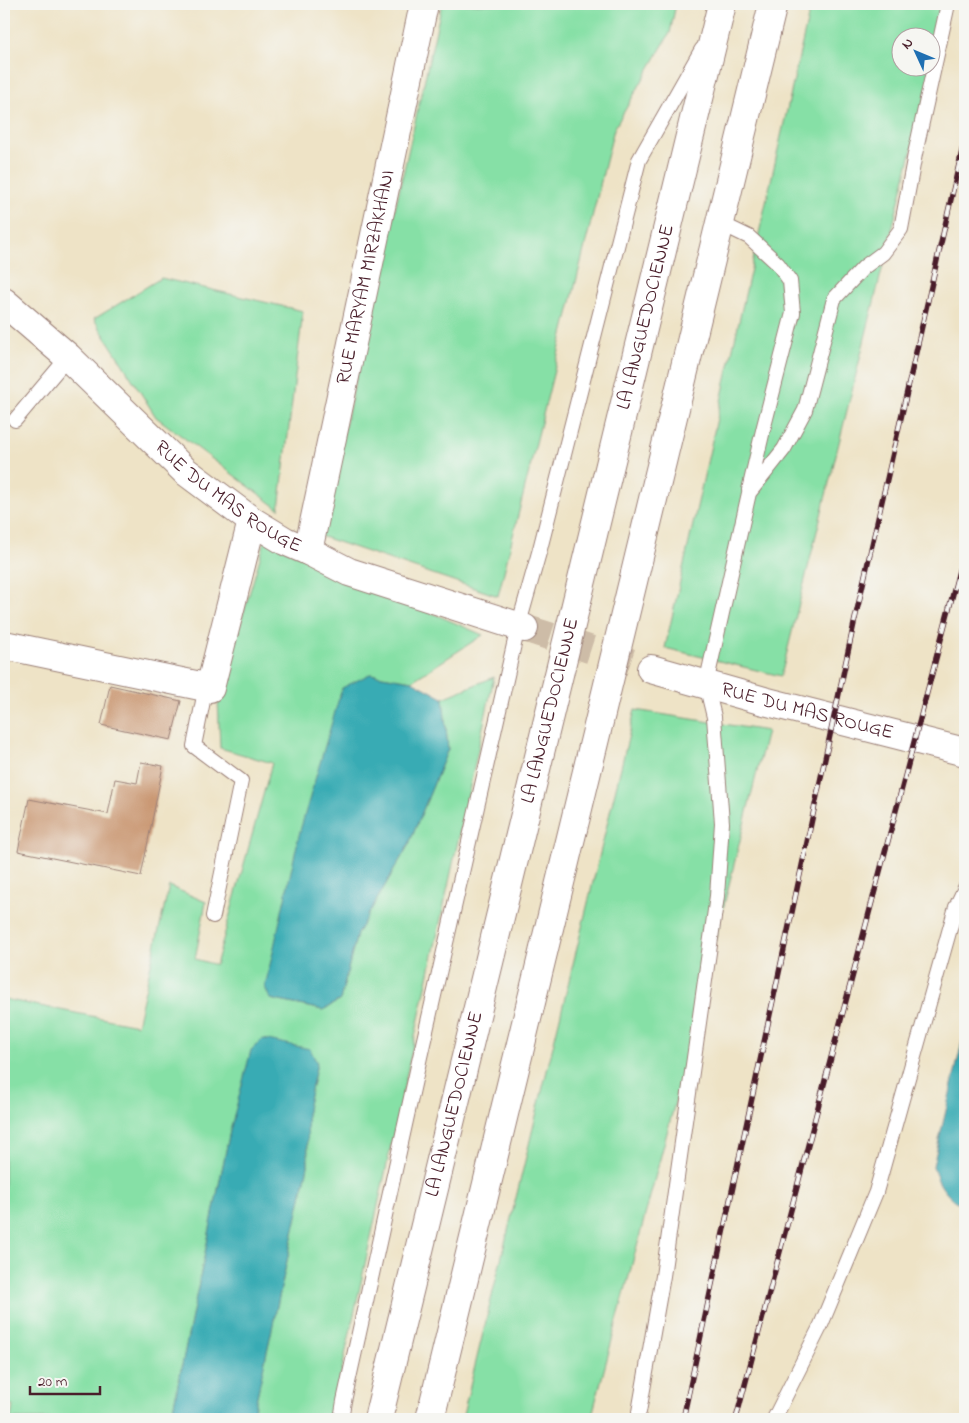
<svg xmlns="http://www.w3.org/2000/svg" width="969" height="1423" font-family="'Indie Flower',sans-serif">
<rect width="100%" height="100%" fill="#f6f6f2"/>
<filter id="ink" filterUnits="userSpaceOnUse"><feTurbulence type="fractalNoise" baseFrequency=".02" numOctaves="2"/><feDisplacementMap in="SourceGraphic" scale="10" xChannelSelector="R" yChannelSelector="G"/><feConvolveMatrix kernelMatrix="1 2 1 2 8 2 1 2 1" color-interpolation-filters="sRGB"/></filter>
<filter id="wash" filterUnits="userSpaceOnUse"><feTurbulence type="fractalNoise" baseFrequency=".0096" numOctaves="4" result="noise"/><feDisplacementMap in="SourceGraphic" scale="20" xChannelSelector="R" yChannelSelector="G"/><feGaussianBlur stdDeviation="1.12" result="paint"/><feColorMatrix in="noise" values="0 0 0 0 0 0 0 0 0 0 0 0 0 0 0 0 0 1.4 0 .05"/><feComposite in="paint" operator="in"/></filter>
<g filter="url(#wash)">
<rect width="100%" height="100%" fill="#eee3c6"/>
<path fill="#86e0a6" stroke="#688068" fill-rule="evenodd" d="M442,4H676L670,33L614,129L498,596L320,536Z
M811,4H948L781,676L665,648ZM902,38H932V68H902Z
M161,278L303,311L279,509L156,417L94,319Z
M265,541L483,635L412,681L370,674L270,999L323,1010L340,1000L357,934L409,844L448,749L443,698L494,677L331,1419H252L308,1166L307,1109L317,1063L230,1131L171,1419H11L13,1406L4,1404V999L137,1025L169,886L206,902L195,959L216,965L272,763L220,748L218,699Z
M635,710L767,731L677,1095L591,1419H462Z"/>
<path fill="#39abb4" stroke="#426570" d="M370,674L412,681L443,698L448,749L409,844L357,934L340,1000L323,1010L270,999L265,987L300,831L342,688Z
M965,1029V1207C947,1198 938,1185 933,1166Z
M263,1039L310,1049L317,1063L307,1109L308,1166L252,1419H171L230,1131L251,1050Z"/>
<g id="blocks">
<path fill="#ca9975" d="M110,685L181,701L171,740L101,725Z
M141,762L163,766L141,876L18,851L29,799L108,814L115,779L137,783Z"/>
</g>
</g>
<g filter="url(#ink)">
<use href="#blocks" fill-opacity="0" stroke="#9c8178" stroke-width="1"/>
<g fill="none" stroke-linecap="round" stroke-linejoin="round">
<path stroke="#cdbca7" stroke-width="28" stroke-dasharray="28 14" stroke-linecap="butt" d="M524,628L651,669"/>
<defs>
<path id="service" d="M720,223L749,237L778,264L790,281L793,313L764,426L749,490
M15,420L68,357
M210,688L204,696L194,746L241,781L213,916
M639,1412L663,1276L717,896L722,823L714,717L706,684L749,493L784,449L805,410L834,299L864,267L883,253L901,229L915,154L948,4
M341,1419L344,1401L420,1057L518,627L540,549L639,160L702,49
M774,1419L821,1325L876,1192L956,907L965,888"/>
<g id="minor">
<path d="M308,551L349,572L524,628"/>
<path d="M4,645L210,688L252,521"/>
<path id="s1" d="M651,669L764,701L965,752"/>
</g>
<g id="tertiary">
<path id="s2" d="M4,302L68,357L185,471L252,521L285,541L308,551L424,4"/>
</g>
<g id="motorway">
<path id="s3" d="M378,1419L722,4"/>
<path d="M430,1419L773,4"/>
</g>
</defs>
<use href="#service" stroke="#9c8178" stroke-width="16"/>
<use href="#minor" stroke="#9c8178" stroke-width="30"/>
<use href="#tertiary" stroke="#9c8178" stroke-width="30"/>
<use href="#motorway" stroke="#9c8178" stroke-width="30"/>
<use href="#service" stroke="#fff" stroke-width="14"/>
<use href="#minor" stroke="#fff" stroke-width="28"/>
<use href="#tertiary" stroke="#fff" stroke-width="28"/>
<use href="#motorway" stroke="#fff" stroke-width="28"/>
<defs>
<path id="rail" d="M683,1419L855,619L965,138
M736,1419L965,548"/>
</defs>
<use href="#rail" stroke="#4a1f2b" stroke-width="5.5"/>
<use href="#rail" stroke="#f6f6f2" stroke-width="4" stroke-dasharray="11" stroke-linecap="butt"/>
</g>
</g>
<g text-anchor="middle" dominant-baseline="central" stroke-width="5" stroke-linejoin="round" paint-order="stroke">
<g font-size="20" fill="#4a1f2b" stroke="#f6f6f2">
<text stroke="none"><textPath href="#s2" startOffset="675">RUE MARYAM MIRZAKHANI</textPath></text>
<text stroke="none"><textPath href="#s3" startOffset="1134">LA LANGUEDOCIENNE</textPath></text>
<text stroke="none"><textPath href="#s2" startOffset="298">RUE DU MAS ROUGE</textPath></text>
<text stroke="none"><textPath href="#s1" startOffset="162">RUE DU MAS ROUGE</textPath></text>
<text stroke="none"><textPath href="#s3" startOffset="729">LA LANGUEDOCIENNE</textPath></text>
<text stroke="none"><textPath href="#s3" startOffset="324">LA LANGUEDOCIENNE</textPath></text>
</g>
</g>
<rect width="969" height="1423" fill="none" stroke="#f6f6f2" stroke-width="20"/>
<g transform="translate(916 52) rotate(314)"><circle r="24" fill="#f6f6f2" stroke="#b1a0a2"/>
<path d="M0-4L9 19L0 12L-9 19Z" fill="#1f6fb2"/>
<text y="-8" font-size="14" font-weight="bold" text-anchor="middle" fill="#4a1f2b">N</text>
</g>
<path d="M30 1386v8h70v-8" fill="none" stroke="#4a1f2b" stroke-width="2.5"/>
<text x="38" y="1386" font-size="15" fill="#4a1f2b" stroke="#f6f6f2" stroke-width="4" paint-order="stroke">20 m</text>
</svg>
